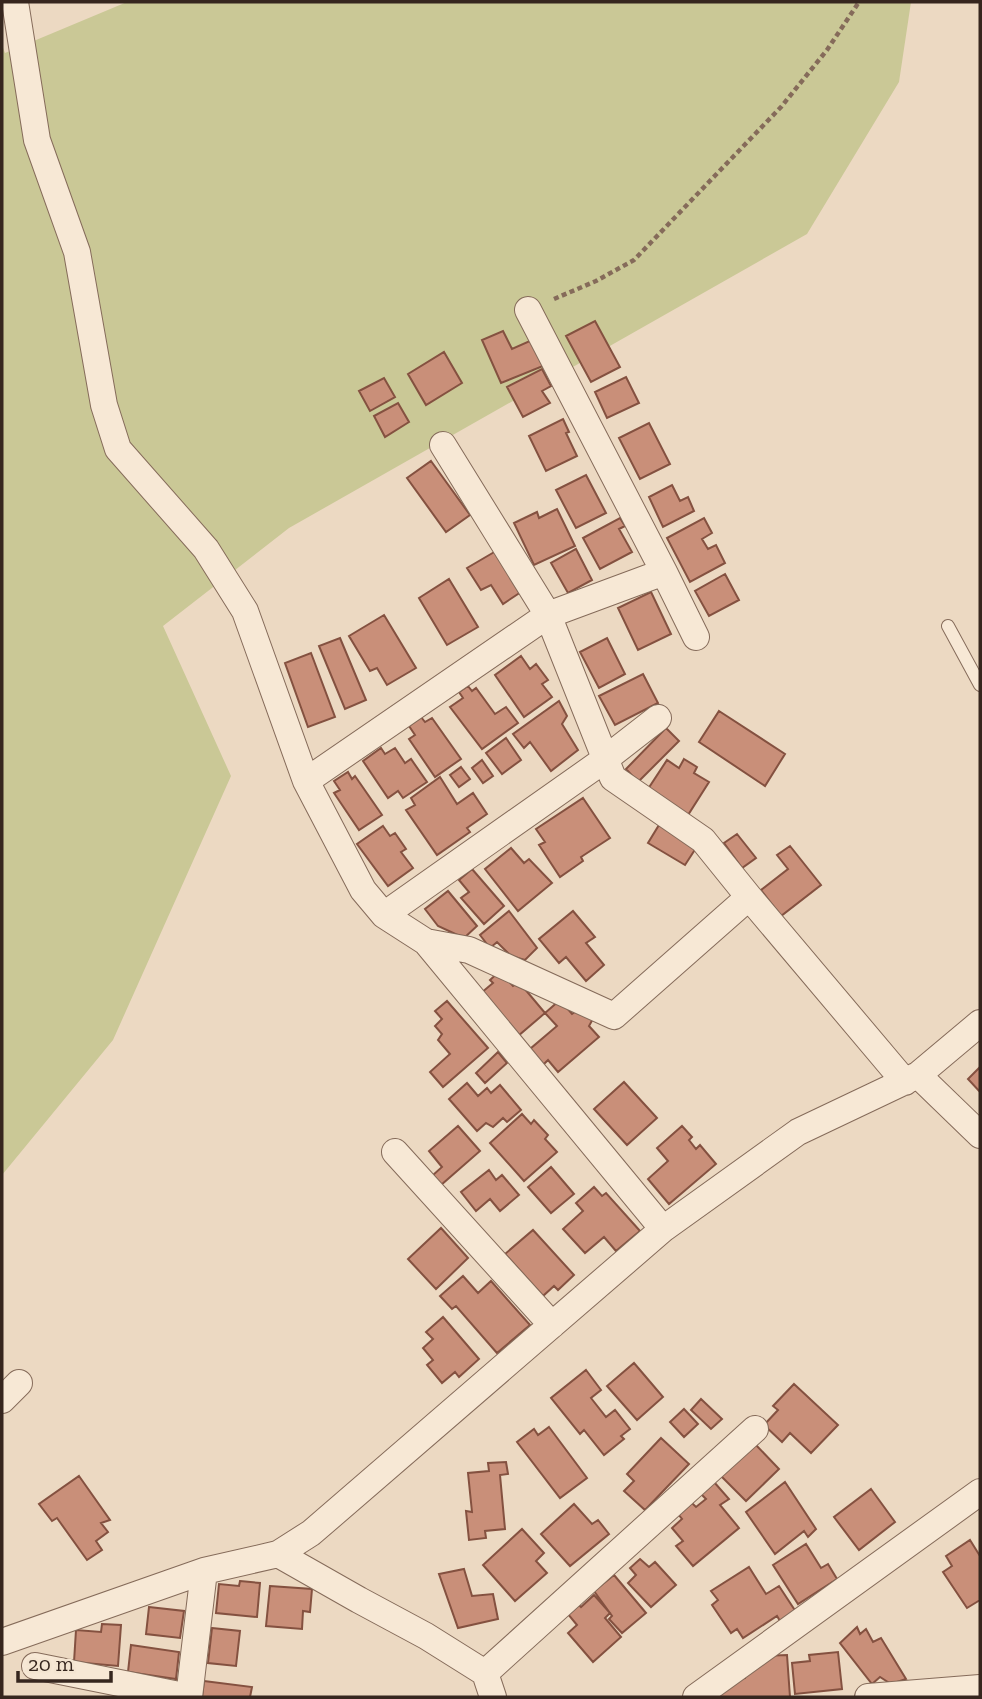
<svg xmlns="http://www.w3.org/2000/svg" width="982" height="1699" font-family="'Zilla Slab',serif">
<rect width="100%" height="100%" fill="#ecd9c2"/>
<path fill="#cac896" d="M127,2H911L899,82L807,234L289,528L163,626L231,776L113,1040L2,1175V45L5,53Z"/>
<path fill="#c98f79" stroke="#845140" stroke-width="2" d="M595,321L620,367L591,382L566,336Z
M503,331L512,349L532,340L543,366L501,383L482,340Z
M444,352L462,383L426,405L408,374Z
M542,369L551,386L542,391L550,403L523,417L507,387Z
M626,377L639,403L607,418L595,392Z
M384,378L395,397L370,411L359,391Z
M398,403L409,422L385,437L374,416Z
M563,419L569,432L566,433L577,456L546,471L529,436Z
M649,423L670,464L640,479L619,438Z
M431,461L470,515L446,532L407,478Z
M586,475L606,513L576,528L556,490Z
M672,485L680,501L688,497L694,511L663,527L649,497Z
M557,509L575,546L534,565L514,523L537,512L539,518Z
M620,518L625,526L619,529L632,552L600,569L583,538Z
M704,518L712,533L702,539L708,549L716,545L725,563L690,582L667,538Z
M576,549L592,580L568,593L551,563Z
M496,551L521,592L503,604L491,585L481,590L467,568Z
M725,574L739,600L709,616L695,591Z
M449,579L478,627L447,645L419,598Z
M651,592L671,634L638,650L618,608Z
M384,615L416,668L387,685L377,668L370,671L349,636Z
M340,638L366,700L345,709L319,646Z
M607,638L625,674L599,688L580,652Z
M311,653L335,717L308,727L285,663Z
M521,656L530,669L536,664L548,680L542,684L552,697L524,717L495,675Z
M643,674L658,703L615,725L599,696Z
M468,686L472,691L476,688L495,714L506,707L518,723L482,749L450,707L463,698L459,692Z
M559,701L567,716L562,724L578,750L551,771L530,742L524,748L513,734Z
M719,711L785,754L765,786L699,742Z
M421,717L425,722L432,718L461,759L435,777L409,739L415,735L409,726Z
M666,728L679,741L638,782L626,769Z
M506,738L521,760L502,774L486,753Z
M381,748L385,754L395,748L405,763L411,759L427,782L403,798L398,791L388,798L363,761Z
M684,759L697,767L694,773L709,782L688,815L648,789L667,760L679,768Z
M482,760L493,776L483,783L472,768Z
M461,767L470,779L459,787L450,775Z
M348,772L352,779L355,776L382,815L359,830L334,793L340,790L334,781Z
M440,777L457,804L473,793L487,814L467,828L470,832L437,855L406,810L415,805L411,798Z
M583,798L610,838L581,857L583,861L560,877L539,845L545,842L536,829Z
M659,825L696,848L685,865L648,843Z
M383,826L390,836L395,833L406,849L401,852L413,868L388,886L357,844Z
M737,834L756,858L742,868L724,843Z
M790,846L821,885L781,916L761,890L788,869L777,855Z
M511,848L524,863L529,859L552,883L518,911L485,869Z
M472,869L504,906L484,924L461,898L469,892L459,880Z
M448,891L477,926L464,938L438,926L425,909Z
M509,911L537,948L525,960L511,956L497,942L490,948L480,935Z
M573,911L595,937L586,943L604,965L586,981L566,957L559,963L539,939Z
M500,971L513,986L519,982L545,1013L518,1036L481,993L493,983L490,980Z
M560,1000L572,1014L579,1009L594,1017L589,1026L599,1037L558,1072L548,1060L543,1065L530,1049L557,1026L545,1013Z
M447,1001L488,1048L443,1087L430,1072L450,1054L438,1040L442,1034L435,1026L442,1019L435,1011Z
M498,1052L507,1063L485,1083L476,1073Z
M980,1067V1092L968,1079Z
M624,1082L657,1118L627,1145L594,1109Z
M467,1083L478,1096L487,1088L491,1093L500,1085L521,1110L507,1122L503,1118L493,1127L486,1123L477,1131L449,1099Z
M522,1114L531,1124L534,1120L548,1135L545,1139L557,1152L524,1181L490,1143Z
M458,1126L480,1151L441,1185L433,1175L442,1167L429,1151Z
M682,1126L692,1137L689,1140L696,1149L700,1145L716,1164L669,1204L648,1179L668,1161L657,1148Z
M551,1167L574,1194L551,1213L528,1187Z
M489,1170L496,1180L502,1175L519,1195L500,1211L490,1199L476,1211L461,1192Z
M594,1187L602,1196L606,1193L640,1231L616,1251L604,1237L585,1253L563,1229L583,1211L576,1203Z
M441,1228L468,1258L436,1289L408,1259Z
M533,1230L574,1275L558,1290L554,1286L543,1296L505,1254Z
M463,1276L478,1293L491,1281L530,1325L497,1353L456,1306L452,1309L440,1296Z
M443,1317L479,1359L459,1377L455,1372L442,1383L427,1365L433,1360L423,1348L433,1339L426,1332Z
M634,1363L663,1397L637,1420L607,1386Z
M586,1370L601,1390L591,1398L606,1417L615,1410L630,1429L621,1436L624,1439L604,1455L584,1430L580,1434L551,1398Z
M794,1384L838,1425L811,1453L790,1433L782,1442L764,1425L778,1410L773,1406Z
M701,1399L722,1419L711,1429L691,1410Z
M684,1409L698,1424L684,1437L670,1422Z
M549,1427L587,1478L560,1498L517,1442L534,1429L538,1435Z
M661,1438L689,1464L645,1510L624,1491L634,1481L627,1474Z
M755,1444L779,1469L746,1501L721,1476Z
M506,1462L508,1474L500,1475L505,1529L485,1531L486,1538L469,1540L466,1511L472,1512L468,1473L489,1471L488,1463Z
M79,1476L110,1520L101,1523L108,1532L96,1541L102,1550L87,1560L57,1518L52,1521L39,1504Z
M714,1482L729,1499L720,1505L739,1528L693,1566L676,1546L683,1541L672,1528L682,1519L678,1514L692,1503L696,1507L706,1499L701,1494Z
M785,1482L816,1529L808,1537L804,1531L775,1554L746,1512Z
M871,1489L895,1522L859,1550L834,1517Z
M574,1504L592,1524L598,1520L609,1534L570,1566L541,1534Z
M522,1529L544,1553L536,1561L547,1573L515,1601L483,1565Z
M970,1540L980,1556V1600L967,1608L943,1572L952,1566L946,1556Z
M806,1544L821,1568L828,1564L837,1579L798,1604L773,1565Z
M640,1559L649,1567L655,1562L676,1585L651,1607L628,1583L636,1575L630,1568Z
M749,1567L766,1594L779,1586L796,1612L780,1621L777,1616L743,1638L737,1629L731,1633L712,1605L718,1600L711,1591Z
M464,1569L472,1596L493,1594L498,1619L458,1628L439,1574Z
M614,1575L646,1613L622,1633L609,1619L612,1616L594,1591Z
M240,1581L260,1583L257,1617L216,1613L219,1584L239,1586Z
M270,1586L312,1589L310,1612L303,1611L302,1629L266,1626Z
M594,1595L610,1613L605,1618L621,1637L593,1662L568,1633L577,1625L567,1613L578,1604L581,1607Z
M149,1607L184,1611L180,1638L146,1634Z
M102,1624L121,1625L118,1666L74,1662L76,1630L101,1632Z
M857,1627L860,1634L866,1629L873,1642L881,1638L906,1679L891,1684L880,1677L872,1684L840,1643Z
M212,1628L240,1631L236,1666L208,1663Z
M131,1645L179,1652L176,1679L128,1672Z
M838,1652L842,1689L795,1694L792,1663L810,1661L809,1655Z
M787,1655L790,1697H719L718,1684L722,1679L745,1678V1669L762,1656Z
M204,1681L252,1687L250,1697H202Z"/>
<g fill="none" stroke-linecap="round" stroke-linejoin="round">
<defs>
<path id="lane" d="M948,626L980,685"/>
<path id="street" d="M15,2L37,140L77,252L104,405L118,449L206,549L245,611L306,781L363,890L384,915L426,942L469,950L614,1016L749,897L905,1082
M443,445L548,615L613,778L703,840L749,897
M664,572L696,637
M306,781L548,615L664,572L528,310
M384,915L604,760L658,718
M426,942L663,1229
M918,1075L980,1135
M395,1152L552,1325
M2,1400L19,1383
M278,1554L359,1600L426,1636L485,1673L493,1697
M2,1642L204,1571L278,1554L311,1533L663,1229L798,1132L918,1075L980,1023
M35,1666L189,1697L204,1571
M485,1673L755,1429
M696,1697L980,1492
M868,1697L980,1688"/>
</defs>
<use href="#lane" stroke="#856b5a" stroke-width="14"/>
<use href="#street" stroke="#856b5a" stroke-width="28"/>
<path stroke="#856b5a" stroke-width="4.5" stroke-dasharray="5 3.5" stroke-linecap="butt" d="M554,299L596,281L634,260L781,107L827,50L859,2"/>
<use href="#lane" stroke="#f7e8d5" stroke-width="12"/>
<use href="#street" stroke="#f7e8d5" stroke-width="26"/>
</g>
<rect width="982" height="1699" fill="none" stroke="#36261e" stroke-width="7"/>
<path d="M18 1671v10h93v-10" fill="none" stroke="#36261e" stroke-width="3.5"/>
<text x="28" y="1671" font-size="21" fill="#36261e" stroke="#f4e5d1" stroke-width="5" paint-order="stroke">20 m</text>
</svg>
